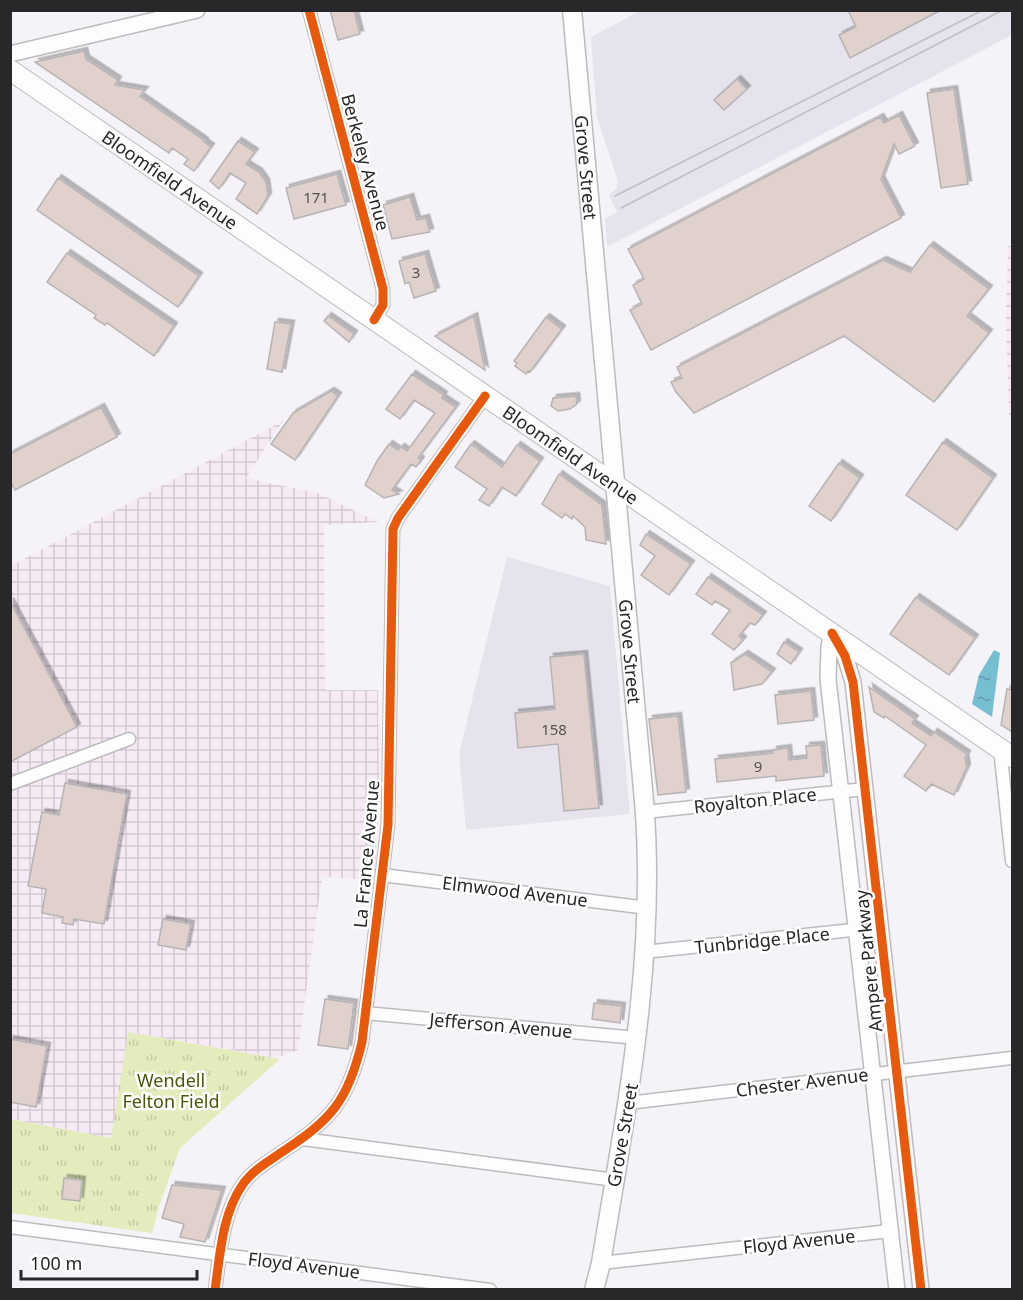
<svg xmlns="http://www.w3.org/2000/svg" width="1023" height="1300" font-family="'Noto Sans',sans-serif">
<defs>
<pattern id="industrial-grid" width="8" height="8" patternUnits="userSpaceOnUse" patternTransform="scale(1.5)"><rect width="8" height="8" fill="#f6eaf5"/><path d="M0 4h8M4 0v8" fill="none" stroke="#d3c9d2"/></pattern>
<pattern id="park-tufts" width="24" height="20" patternUnits="userSpaceOnUse" patternTransform="scale(1.5)"><rect width="24" height="20" fill="#e4ebbc"/><path d="M3 7l-1-3M5 7V3M7 7l1-3M15 17l-1-3M17 17v-4M19 17l1-3" fill="none" stroke="#c4caa2"/></pattern>
<pattern id="water-ripples" width="26" height="14" patternUnits="userSpaceOnUse" patternTransform="scale(1.5)"><rect width="26" height="14" fill="#76bed2"/><path d="M2 4q2-2 4 0t4 0M15 11q2-2 4 0t4 0" fill="none" stroke="#619aaa"/></pattern>
<filter id="shadow"><feDropShadow dx="3.5" dy="-3.5" stdDeviation="0" flood-color="#0004"/></filter>
</defs>
<rect width="100%" height="100%" fill="#f5f3f7"/>
<path fill="url(#industrial-grid)" d="M1008,246H1012V416L1009,415L1006,322Z
M283,421L246,478L318,493L378,522L324,525L325,690H378L379,792L375,880L322,877L298,1050L277,1058L129,1032L111,1138L11,1119V566Z"/>
<path fill="#e6e3ec" d="M640,11H1012V35L607,247L605,219L617,212L609,195L616,189L618,181L597,117L591,37Z
M507,557L610,586L630,814L466,830L459,754Z"/>
<path fill="url(#park-tufts)" d="M128,1032L280,1059L180,1148L159,1206L152,1233L11,1213V1119L111,1138Z"/>
<path fill="url(#water-ripples)" d="M994,650L1000,653L992,717L972,704L979,675Z"/>
<path fill="#e1d1cd" stroke="#b5b3b4" stroke-width="1.5" filter="url(#shadow)" d="M330,10H354L360,34L338,40Z
M848,10H941L850,58L839,35L856,27Z
M84,51L86,59L118,80L115,85L145,90L140,96L205,141L204,142L211,147L194,171L184,164L188,159L172,148L169,153L35,62Z
M737,79L747,89L724,110L714,100Z
M954,89L968,184L941,188L927,93Z
M899,115L915,146L899,154L894,144L881,179L901,218L651,350L630,310L642,304L633,285L644,279L628,249L880,117L884,123Z
M238,141L255,152L246,164L259,172L266,182L268,196L257,214L236,199L246,183L230,173L219,189L210,181Z
M337,174L346,205L294,219L286,188Z
M58,178L199,276L178,307L37,210Z
M410,197L417,220L426,218L430,232L392,239L383,205Z
M930,245L989,289L967,316L989,333L934,402L844,336L694,413L676,392L671,382L682,378L677,367L883,260L910,272Z
M67,253L174,326L154,356L107,323L105,325L94,318L96,315L47,282Z
M425,254L436,291L414,298L409,282L405,284L399,261Z
M328,316L354,334L349,342L324,321Z
M474,316L485,370L435,336Z
M546,317L562,329L530,372L528,371L526,374L515,366L517,363L514,361Z
M275,322L291,324L282,372L267,369Z
M412,374L444,395L442,398L456,407L418,458L421,460L416,467L411,464L392,490L399,494L384,498L365,485L377,461L389,444L398,450L401,447L407,451L435,413L414,400L400,419L386,409Z
M331,391L338,396L295,460L271,444L293,413Z
M576,396L577,404L570,409L558,411L551,406L553,398Z
M101,407L117,437L15,490L10,481V454Z
M943,442L993,478L957,530L906,495Z
M471,444L502,467L517,445L540,461L516,496L502,487L489,506L479,500L487,489L455,467Z
M839,463L860,478L831,521L809,506Z
M559,474L602,505L606,544L586,540L585,527L573,516L572,519L565,514L562,518L542,504Z
M646,534L691,564L669,595L641,575L655,556L640,545Z
M708,577L763,615L755,625L750,623L739,636L743,640L734,650L712,634L730,610L715,601L712,605L696,594Z
M916,597L975,638L949,675L890,634Z
M10,601L77,727L10,762Z
M784,642L799,652L791,664L777,654Z
M584,654L599,808L564,811L558,744L518,748L515,713L555,709L550,657Z
M745,654L772,672L762,684L734,690L731,663Z
M869,687L915,719L912,723L931,736L934,732L967,754L965,758L967,767L954,795L931,784L926,791L904,776L926,745L885,716L884,718L874,712Z
M1007,689L1012,690V732L1001,725Z
M811,691L814,720L778,724L775,695Z
M678,716L686,792L658,795L649,719Z
M821,745L824,776L776,781V776L717,782L715,759L773,753V750L788,748L789,760L807,758L806,746Z
M65,783L127,794L104,924L74,919L73,925L62,923L63,917L42,913L46,889L28,886L42,812L59,815Z
M163,919L191,924L186,950L158,945Z
M325,999L354,1003L348,1049L318,1045Z
M594,1003L622,1006L620,1023L592,1019Z
M10,1039L47,1046L36,1107L10,1102Z
M64,1178L82,1180L80,1201L62,1199Z
M172,1185L222,1190L205,1242L180,1237L184,1224L162,1218Z"/>
<g fill="none" stroke-linecap="round" stroke-linejoin="round">
<defs>
<path id="minor" d="M309,10L383,289V305L374,320
M1000,748L1012,861
M10,784L129,739
M645,812L865,789
M382,875L648,908
M644,952L881,927
M365,1013L637,1038
M628,1103L1012,1058
M303,1139L615,1180
M10,1227L490,1290
M601,1263L890,1231
M215,1290C220,1255 222,1214 243,1184C253,1170 269,1161 282,1152C332,1119 348,1101 362,1042L388,825L393,529L398,518L485,396"/>
<path id="tertiary" d="M10,54L197,10
M832,633L829,647L828,679L897,1290
M835,637L845,656L853,682L921,1290"/>
<g id="secondary">
<path id="s1" d="M572,10L644,801C657,957 626,1110 601,1263L594,1290"/>
</g>
<g id="primary">
<path id="s2" d="M10,70L1012,757"/>
</g>
</defs>
<use href="#minor" stroke="#bcbbbd" stroke-width="15"/>
<use href="#tertiary" stroke="#bcbbbd" stroke-width="18"/>
<use href="#secondary" stroke="#bcbbbd" stroke-width="21"/>
<use href="#primary" stroke="#bcbbbd" stroke-width="22"/>
<use href="#minor" stroke="#fefdfe" stroke-width="12"/>
<use href="#tertiary" stroke="#fefdfe" stroke-width="15"/>
<use href="#secondary" stroke="#fefdfe" stroke-width="18"/>
<use href="#primary" stroke="#fefdfe" stroke-width="20"/>
<path stroke="#bfbfc1" stroke-width="1.5" d="M615,196L983,10
M621,208L1003,10"/>
<defs>
<path id="cycleway" d="M309,10L383,289V305L374,320
M832,633L845,656L853,682L921,1290
M215,1290C220,1255 222,1214 243,1184C253,1170 269,1161 282,1152C332,1119 348,1101 362,1042L388,825L393,529L398,518L485,396"/>
</defs>
<use href="#cycleway" stroke="#fff" stroke-width="13"/>
<use href="#cycleway" stroke="#e8590c" stroke-width="9"/>
</g>
<g text-anchor="middle" dominant-baseline="central" stroke-width="5" stroke-linejoin="round" paint-order="stroke">
<g font-size="15" fill="#565252">
<text x="316" y="197">171</text>
<text x="416" y="272">3</text>
<text x="554" y="729">158</text>
<text x="758" y="766">9</text>
</g>
<g font-size="18" fill="#282729" stroke="#fff">
<text transform="translate(366 162) rotate(75)">Berkeley Avenue</text>
<text stroke="none"><textPath href="#s1" startOffset="158">Grove Street</textPath></text>
<text stroke="none"><textPath href="#s2" startOffset="194">Bloomfield Avenue</textPath></text>
<text stroke="none"><textPath href="#s2" startOffset="680">Bloomfield Avenue</textPath></text>
<text stroke="none"><textPath href="#s1" startOffset="644">Grove Street</textPath></text>
<text transform="translate(755 800) rotate(-6)">Royalton Place</text>
<text transform="translate(366 854) rotate(-85)">La France Avenue</text>
<text transform="translate(515 891) rotate(7)">Elmwood Avenue</text>
<text transform="translate(762 940) rotate(-6)">Tunbridge Place</text>
<text transform="translate(868 961) rotate(-96)">Ampere Parkway</text>
<text transform="translate(501 1025) rotate(5)">Jefferson Avenue</text>
<text transform="translate(802 1082) rotate(-7)">Chester Avenue</text>
<text transform="translate(622 1135) rotate(-80)">Grove Street</text>
<text transform="translate(799 1241) rotate(-6)">Floyd Avenue</text>
<text transform="translate(304 1265) rotate(7)">Floyd Avenue</text>
</g>
<g font-size="18" fill="#4d5506" stroke="#fff">
<text x="171" y="1080">Wendell<tspan x="171" dy="21">Felton Field</tspan></text>
</g>
</g>
<rect width="1023" height="1300" fill="none" stroke="#282729" stroke-width="24"/>
<path d="M21 1270v9h176v-9" fill="none" stroke="#282729" stroke-width="3"/>
<text x="30" y="1270" font-size="18" fill="#282729" stroke="#ffffff" stroke-width="4.5" paint-order="stroke">100 m</text>
</svg>
